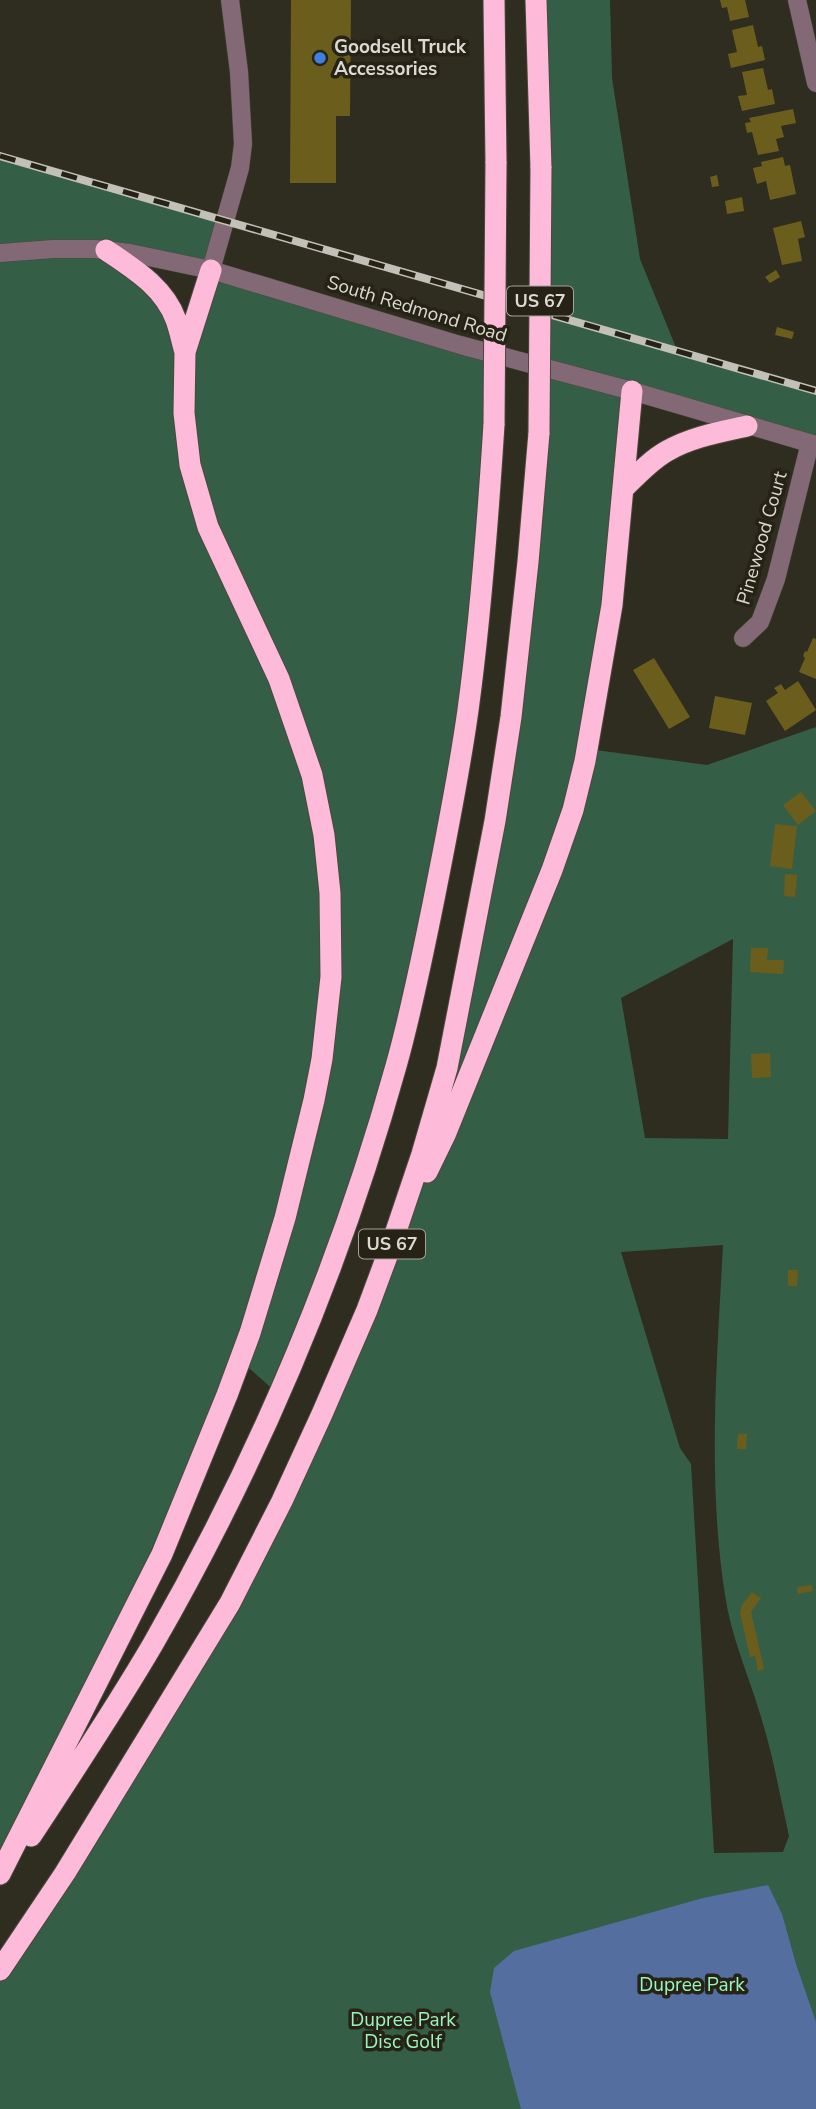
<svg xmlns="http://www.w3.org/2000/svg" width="816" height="2109" font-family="'Nunito Sans',sans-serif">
<rect width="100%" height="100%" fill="#2f2d20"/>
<path fill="#345f46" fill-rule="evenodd" d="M536,0H610L612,78L640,259L677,350L816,391V445L633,391L588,749L707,765L816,727V2109H0V1970L230,1603L322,1414L447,1068L528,562ZM733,939L728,1139L645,1138L621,998ZM723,1245C717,1361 707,1480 725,1595C731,1637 749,1676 761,1717C773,1755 780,1796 789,1836L783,1852L714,1853L691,1464L680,1448L621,1252Z
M0,156L225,221L211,269L496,355L479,613L409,1012L278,1394L240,1360L0,1874ZM130,253L210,270L185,351Z"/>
<path fill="#546ea0" d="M768,1885L782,1914L796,1964L816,2022V2109H521L490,1992L494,1968L514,1951L703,1898Z"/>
<path fill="#6b5e1d" d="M291,0H351L350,116H336V183H290Z
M720,0H745L749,17L730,21L727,7L722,8Z
M753,25L758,47L762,46L765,60L731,68L728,54L737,52L732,30Z
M763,68L768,90L772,89L775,104L742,111L738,96L747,95L742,72Z
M793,109L796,123L781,126L784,137L776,139L779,151L758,155L752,132L747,133L745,123L751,122L749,118Z
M783,157L785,166L790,165L796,194L770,200L766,181L757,184L753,168L762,166L761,162Z
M717,175L719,186L712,187L710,177Z
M742,197L744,211L727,214L725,201Z
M801,221L805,237L798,239L802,261L782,265L773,228Z
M776,270L780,277L770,283L765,277Z
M777,327L794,332L792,339L775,335Z
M813,638L816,639V679L799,672L805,658L803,656L805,651L807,652Z
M654,658L690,717L669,729L633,670Z
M798,681L816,710L785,731L766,701L778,693L774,688L781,684L785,690Z
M715,696L752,703L745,735L709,728Z
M801,792L816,811L798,825L783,805Z
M775,824L797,826L792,869L770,866Z
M785,874L797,875L795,897L784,896Z
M751,948H768L767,960H784L783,974L750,972Z
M770,1053L771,1077L752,1078L751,1054Z
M788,1270H798L797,1286H788Z
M738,1434H747L746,1449H737Z
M812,1585L813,1591L798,1594L797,1587Z
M752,1592L761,1598L751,1612L764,1669L758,1671L755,1656L750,1657L740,1613L742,1605Z"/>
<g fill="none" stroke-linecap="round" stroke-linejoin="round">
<defs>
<path id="minor" d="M797,0L816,83
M0,253L53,249H95L130,253L211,270L460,345L632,391L816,445
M211,270L240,168L243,144L239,72L230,0
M743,638L760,622L776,579L810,443"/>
<path id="highway" d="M494,0L496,163
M536,0L541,168
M106,250C134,269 164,287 176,320C180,331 182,342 185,352
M624,488C637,475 651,460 667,451C691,437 720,432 747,426
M427,1172L445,1135L552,870L573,810L585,761L612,605L632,391
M31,1836C73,1772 115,1709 153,1644C257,1463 340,1267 396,1066C411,1013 422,958 433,904C446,839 459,775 468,710C481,615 488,519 494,424
M0,1874L162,1554L227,1395L250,1333L285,1218L314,1100L322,1059L331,977L330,893L324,835L312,775L279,679L208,527L190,465L184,413L185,352L211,270
M0,1970L65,1873L230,1603L282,1501L322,1414L367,1310L393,1240L422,1154L447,1068L495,821L511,717L528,562L539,433"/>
</defs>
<use href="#minor" stroke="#4b493c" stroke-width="19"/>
<use href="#highway" stroke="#4b493c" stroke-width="23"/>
<use href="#minor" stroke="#836875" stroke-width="18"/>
<use href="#highway" stroke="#fdbad9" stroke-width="21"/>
<defs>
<path id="rail" d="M0,156L816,391"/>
</defs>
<use href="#rail" stroke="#c2c0b7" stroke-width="8"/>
<use href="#rail" stroke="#262316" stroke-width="5" stroke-dasharray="16" stroke-linecap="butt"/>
<defs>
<path id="highway-bridge" d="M494,424L496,163
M539,433L541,168"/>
</defs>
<use href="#highway-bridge" stroke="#4b493c" stroke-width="23" stroke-linecap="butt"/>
<use href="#highway-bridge" stroke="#fdbad9" stroke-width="21"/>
</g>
<circle fill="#3f7fe0" stroke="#262316" stroke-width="2.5" cx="320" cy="58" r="7"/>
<g text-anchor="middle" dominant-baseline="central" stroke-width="7" stroke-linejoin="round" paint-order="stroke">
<g fill="#262316" stroke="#a5a299" stroke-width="2">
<rect x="507" y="286.5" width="66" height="29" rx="5"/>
<rect x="359" y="1229.5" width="66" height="29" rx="5"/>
</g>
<g font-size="18" font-weight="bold" fill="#dbd9d1">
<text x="540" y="301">US 67</text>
<text x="392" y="1244">US 67</text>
</g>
<g font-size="19" font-weight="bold" fill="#dbd9d1" stroke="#262316" text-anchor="start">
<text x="334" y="47">Goodsell Truck<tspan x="334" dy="22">Accessories</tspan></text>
</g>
<g font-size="19" fill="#dbd9d1" stroke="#262316">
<text transform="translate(417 309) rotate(17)">South Redmond Road</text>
<text transform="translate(762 538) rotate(-74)">Pinewood Court</text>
</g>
<g font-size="19" fill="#9af4be" stroke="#262316">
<text x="692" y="1985">Dupree Park</text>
<text x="403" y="2020">Dupree Park<tspan x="403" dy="22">Disc Golf</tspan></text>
</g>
</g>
</svg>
